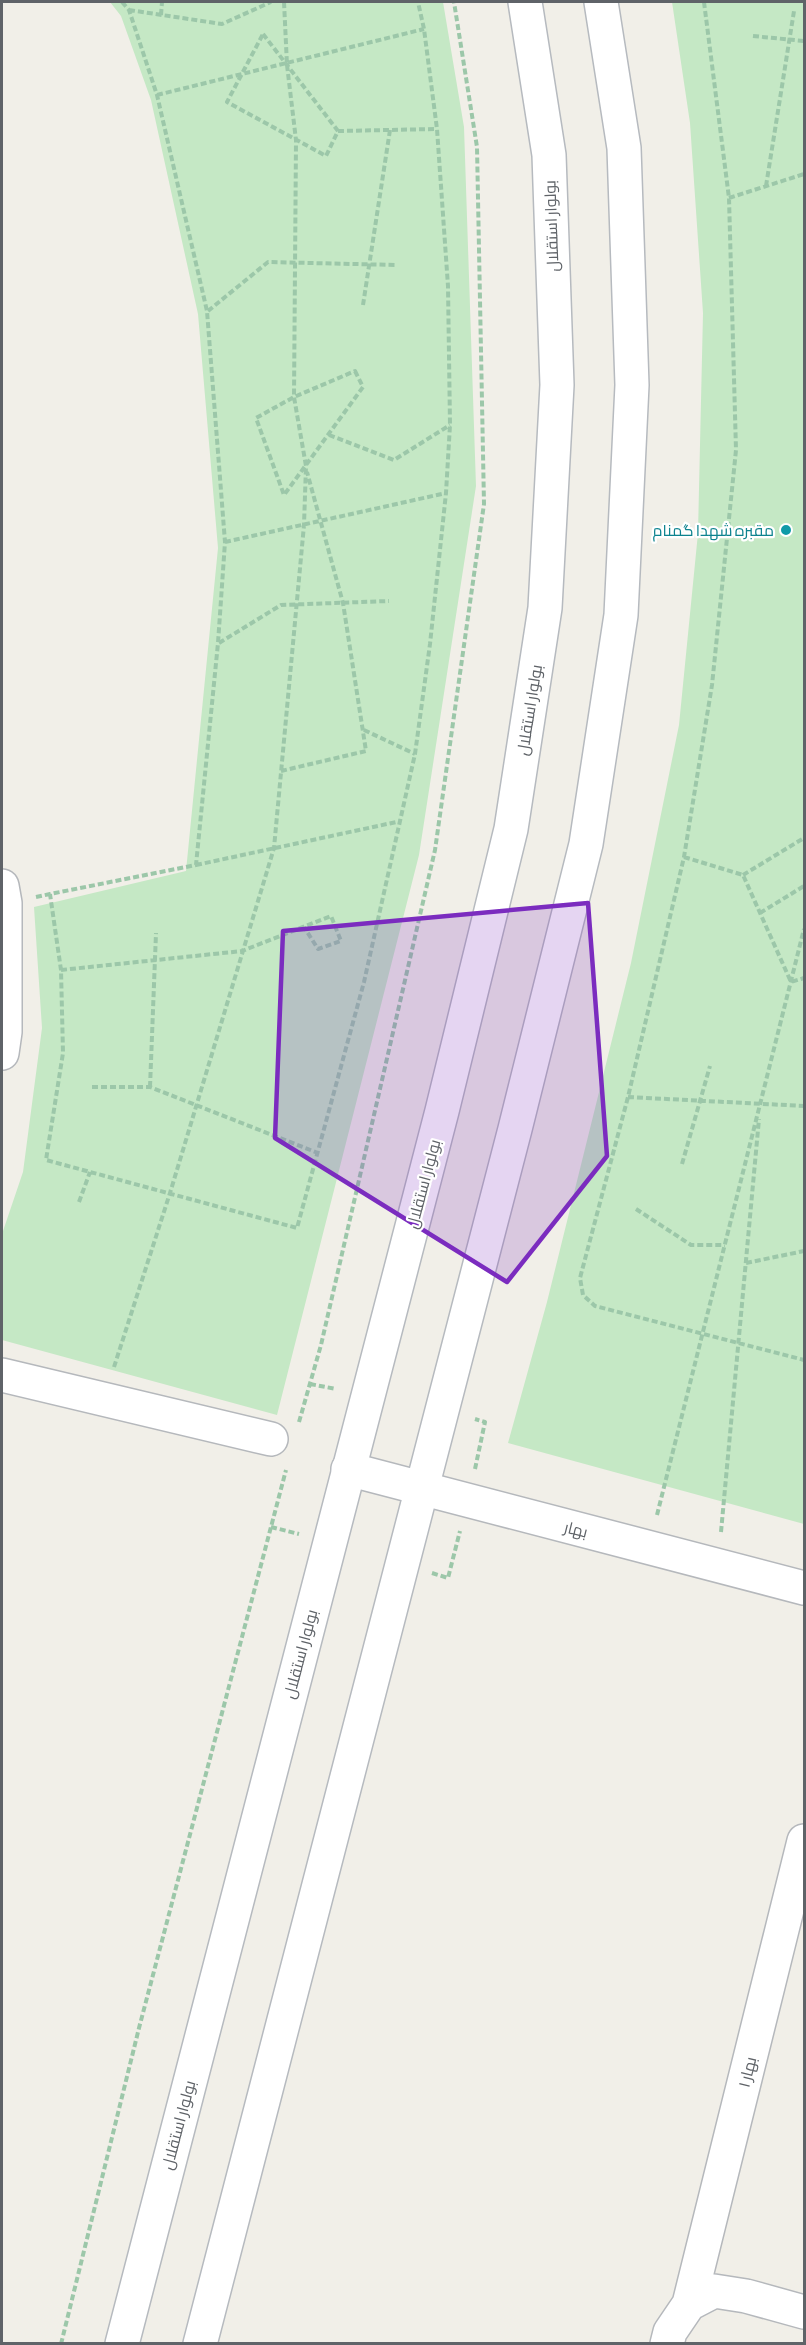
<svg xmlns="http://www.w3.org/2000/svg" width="806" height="2345" font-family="'Asap Condensed',Cairo,sans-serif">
<rect width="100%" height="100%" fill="#f1efe8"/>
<path fill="#c5e8c5" d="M110,2H443L464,127L476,486L419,855L277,1415L2,1340V1234L23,1172L42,1028L34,907L186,871L218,548L198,314L151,100L121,16Z
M672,2H804V1524L508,1443L547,1302L631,963L679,725L698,533L703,313L690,123Z"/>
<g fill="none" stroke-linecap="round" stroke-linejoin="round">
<defs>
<path id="minor" d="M2,886L5,903V1032L2,1053
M2,1375L271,1439
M689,2304L804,1841
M667,2344L670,2332L689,2304L714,2291L746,2296L804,2312"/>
<path id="tertiary" d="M348,1469L804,1588"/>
<path id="secondary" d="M122,2344L442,1111L511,829L545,608L557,385L549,155L525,2
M200,2344L515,1129L586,844L621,615L632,385L624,148L601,2"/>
</defs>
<use href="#minor" stroke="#b5b8bc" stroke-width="36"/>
<use href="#tertiary" stroke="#b5b8bc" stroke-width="36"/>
<use href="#secondary" stroke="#b6babf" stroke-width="36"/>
<path stroke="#9cc7a9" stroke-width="4" stroke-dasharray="6 3" stroke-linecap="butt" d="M122,2L129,10L157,95L207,311L225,542L218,643L196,865L50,894L61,970L63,1053L46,1160L297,1228L364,982L415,754L430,644L446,493L450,425L448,286L437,129L424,29L418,2
M704,2L729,198L736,450L712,685L684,857L628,1097L580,1278L583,1295L595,1306L804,1360
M129,10L222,24L271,2
M161,15L162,2
M263,34L338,131L326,156L227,102Z
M753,36L804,41
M157,95L424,29
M338,131L437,129
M766,186L794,11
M729,198L804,174
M363,305L390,130
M208,311L268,262L397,265
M355,371L363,387L284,495L256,418L294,397Z
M329,435L394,460L450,425
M225,542L446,493
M219,643L281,605L389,601
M364,730L415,754
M281,771L366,751L343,603L307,472
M684,857L743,875L791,982L804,978
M196,865L401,821
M743,875L804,838
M36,897L50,894
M760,913L804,886
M61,970L242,951L331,916L341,941L318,949L304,927
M92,1087H150L318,1153
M150,1087L156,933
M628,1097L804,1106
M682,1164L710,1066
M79,1202L90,1172
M636,1209L691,1245H725
M746,1263L804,1251
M114,1367L170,1193L274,848L304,525L306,466L294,397L296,140L287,65L284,2
M310,1384L336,1389
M299,1422L321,1345L435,850L484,504L477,147L454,2
M475,1469L485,1422L475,1419
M657,1515L804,929
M271,1527L299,1534
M721,1532L759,1119
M432,1573L448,1578L460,1531
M61,2344L139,2028L286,1470"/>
<use href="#minor" stroke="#fff" stroke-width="33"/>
<use href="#tertiary" stroke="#fff" stroke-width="33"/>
<use href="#secondary" stroke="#fff" stroke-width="33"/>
</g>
<path fill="#7b2cbf" fill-opacity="0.2" stroke="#7b2cbf" stroke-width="4.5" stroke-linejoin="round" d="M588,903L607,1156L507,1282L275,1138L283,931Z"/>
<circle fill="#0f9aa8" stroke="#fff" stroke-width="2" cx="786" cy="530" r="6"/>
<g text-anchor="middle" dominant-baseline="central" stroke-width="4.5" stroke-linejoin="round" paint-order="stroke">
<g font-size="16" fill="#5f6368" stroke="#fff">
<text transform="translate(551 226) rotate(-92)">بولوار استقلال</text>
<text transform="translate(529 710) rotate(-81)">بولوار استقلال</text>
<text transform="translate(423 1184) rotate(-75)">بولوار استقلال</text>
<text transform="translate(576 1529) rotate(14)">بهار</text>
<text transform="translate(300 1654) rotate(-75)">بولوار استقلال</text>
<text transform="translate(747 2072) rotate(-76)">بهار ۱</text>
<text transform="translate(178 2125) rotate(-75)">بولوار استقلال</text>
</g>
<g font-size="16" fill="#0d838f" stroke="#fff" text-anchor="end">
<text x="774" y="530">مقبره شهدا گمنام</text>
</g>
</g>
<rect width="806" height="2345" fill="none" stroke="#5f6368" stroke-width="6"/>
</svg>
